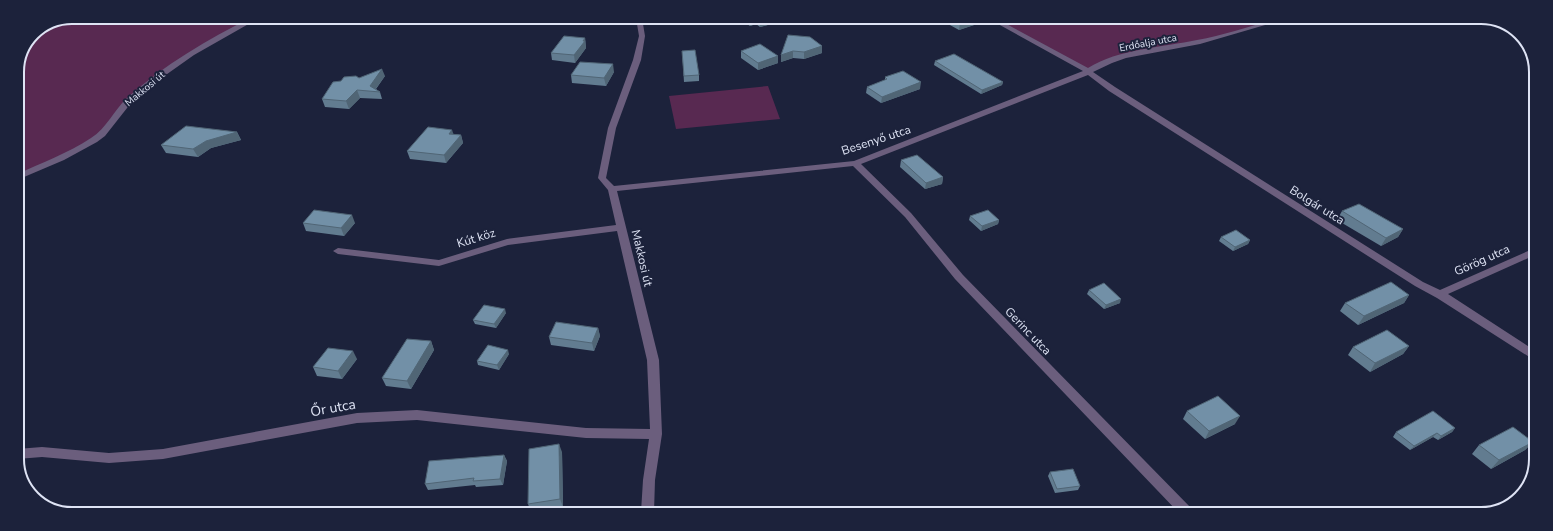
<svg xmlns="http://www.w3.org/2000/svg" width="1553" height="531" font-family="'Nunito Sans',sans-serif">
<rect width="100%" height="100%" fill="#1c223b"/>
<path fill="#582951" d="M72,17H255L157,75L94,139L65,155L17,175V69L33,33Z
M995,19H1283L1200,42L1126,57L1088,72Z
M768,86L780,119L676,129L669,96Z"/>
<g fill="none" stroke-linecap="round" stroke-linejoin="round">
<path fill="#6b5e7d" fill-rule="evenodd" d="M252,17H261L194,55L153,84L131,103L105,136L97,142L64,160L17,180V174C42,163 68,153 91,138C107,128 114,110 127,98C165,64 207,40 252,17Z
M636,18H642L645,36L641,60L616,128L606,178L614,186L854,161L1083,71L989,19H997L1088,68C1118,49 1164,47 1197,40C1223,35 1249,27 1274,19H1286L1200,44L1126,58L1112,63L1093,72L1115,87L1423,282L1440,290L1535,248V255L1448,294L1534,350V360L1437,298L1415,286L1109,91L1088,75L861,164L911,213L963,275L1192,509L1193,513H1179L955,279L905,217L853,166L617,191L659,360L662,434L655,480L654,512H641L643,480L649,439L586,438L417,420L357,423L163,459L109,463L42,457L17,459V449L42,447L109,453L163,449L357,413L417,410L586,428L650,429L647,360L617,231L508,245L439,266L338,254L333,251L338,248L439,260L507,239L616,225L608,190L598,178L608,128L633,60L639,36Z"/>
</g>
<path fill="#627c90" d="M735,18H783V21L760,27L756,24L750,26L744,22L740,23Z
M939,19H981L980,23L959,30Z
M810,37L822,46V53L804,59L793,58L781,62V55Z
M585,38L586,48L575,63L552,60L551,53Z
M682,51L699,75V81L684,82Z
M741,51L778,63L758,70L741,58Z
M935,61L1003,82L1002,85L981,94L934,65Z
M614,72L606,86L572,83L571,75Z
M385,76L376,89L380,92L382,99L360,98L349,109L325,107L322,99L359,78Z
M885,77L920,89L881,103L866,93L867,87L885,80Z
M237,132L241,140L211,148L198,157L166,153L161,145Z
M454,134L461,135L463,143L446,163L410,159L407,151Z
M901,160L943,177L942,184L925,189L900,167Z
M1342,211L1403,229L1398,237L1381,246L1337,220Z
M970,216L999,220L998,224L981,231L969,220Z
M303,223H355L344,236L306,231Z
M1221,237L1250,240L1248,244L1233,251L1219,241Z
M1089,290L1120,303L1104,309L1087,294Z
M1409,295L1404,303L1358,325L1340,311L1345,303Z
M506,313L496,328L475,324L473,320Z
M598,328L600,336L594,351L551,345L549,337Z
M431,341L434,350L411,389L386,386L382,378Z
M1409,346L1403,354L1370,372L1348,355L1353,347Z
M509,354L499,370L478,365L477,361Z
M357,359L342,379L317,376L313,367Z
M1187,411L1235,424L1205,439L1183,419Z
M1455,428L1452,432L1438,440L1433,437L1410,450L1393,437L1396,432Z
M1533,442L1525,450L1491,469L1472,454L1479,445Z
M562,452L563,507L531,512L528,504Z
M504,455L507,461L503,485L476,487L475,485L428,490L425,484Z
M1050,472L1080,486L1078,490L1055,493L1048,476Z"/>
<path fill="#506575" d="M740,18H743L744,22L740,23Z
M749,18H756V24L750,26Z
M760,18H783V21L760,27Z
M974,19H981L980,23L959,30L960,23Z
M585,38L586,48L575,63L574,55Z
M822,46V53L804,59V52Z
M793,51V58L781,62V55Z
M778,56V63L758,70V63Z
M613,64L614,72L606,86L604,78Z
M382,69L385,76L374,91L370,86Z
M921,82L920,89L881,103L882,97Z
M1003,82L1002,85L981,94L982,90Z
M357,90L360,98L349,109L346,101Z
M452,130L455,138L449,134Z
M237,132L241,140L211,148L198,157L193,149L206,141Z
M461,135L463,143L446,163L444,155Z
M943,177L942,184L925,189L926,183Z
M352,215L355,223L344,236L341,228Z
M999,220L998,224L981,231L982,226Z
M1403,229L1398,237L1381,246L1386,238Z
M1250,240L1248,244L1233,251L1235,247Z
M1409,295L1404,303L1358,325L1364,316Z
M1121,299L1120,303L1104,309L1106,305Z
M505,309L506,313L496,328L494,324Z
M598,328L600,336L594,351L592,343Z
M431,341L434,350L411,389L407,381Z
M1409,346L1403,354L1370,372L1375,363Z
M508,350L509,354L499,370L497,365Z
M353,351L357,359L342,379L338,371Z
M1240,416L1235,424L1205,439L1209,431Z
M1455,428L1452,432L1438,440L1441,436Z
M1437,433L1433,437L1410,450L1414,446Z
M1533,442L1525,450L1491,469L1499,460Z
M559,444L562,452L563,507L560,499Z
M504,455L507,461L503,485L500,479Z"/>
<path fill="#7290a7" stroke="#506575" d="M952,19H974L960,23Z
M788,35L810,37L822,46L804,52L793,51L781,55Z
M564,36L585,38L583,41H585L574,55L551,53Z
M760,44L778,56L758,63L741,51Z
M695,50L699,75L684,76L682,51Z
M954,54L1003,82L982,90L935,61Z
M580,62L613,64L604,78L571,75Z
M382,69L370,86L380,92L357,90L346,101L322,99L333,82L341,81L344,77L356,76L359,78Z
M903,71L921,82L882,97L867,87L887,79L885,77Z
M186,126L237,132L206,141L193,149L161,145Z
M428,127L452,130L449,134L461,135L444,155L407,151Z
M917,155L943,177L926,183L901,160Z
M1359,204L1403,229L1386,238L1342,211Z
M314,210L352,215L341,228L303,223Z
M988,210L999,220L982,226L970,216Z
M1236,230L1250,240L1235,247L1221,237Z
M1391,282L1409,295L1364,316L1345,303Z
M1104,283L1121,299L1106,305L1089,290Z
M484,305L505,309L494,324L473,320Z
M556,322L598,328L592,343L549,337Z
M1387,330L1409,346L1375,363L1353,347Z
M407,339L431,341L407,381L382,378Z
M488,345L508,350L497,365L477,361Z
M328,348L353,351L338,371L313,367Z
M1218,396L1240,416L1209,431L1187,411Z
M1433,411L1455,428L1441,436L1437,433L1414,446L1396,432Z
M1513,427L1533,442L1499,460L1479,445Z
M559,444L560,499L528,504L529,449Z
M504,455L500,479L473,481L474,478L425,484L429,461Z
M1073,469L1080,486L1057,489L1050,472Z"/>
<g text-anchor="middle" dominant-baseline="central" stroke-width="4" stroke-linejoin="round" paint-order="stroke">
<g font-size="10" fill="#dee3f4" stroke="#1c223b">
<text transform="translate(1148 43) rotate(-11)">Erdőalja utca</text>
<text transform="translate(145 89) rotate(-40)">Makkosi út</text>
</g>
<g font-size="12" fill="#dee3f4" stroke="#1c223b">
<text transform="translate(876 140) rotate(-18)">Besenyő utca</text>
<text transform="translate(1317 205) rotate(32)">Bolgár utca</text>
<text transform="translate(476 238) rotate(-17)">Kút köz</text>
<text transform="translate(642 258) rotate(77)">Makkosi út</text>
<text transform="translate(1482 260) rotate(-24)">Görög utca</text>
<text transform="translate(1028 331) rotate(46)">Gerinc utca</text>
</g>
<g font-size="14" fill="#dee3f4" stroke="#1c223b">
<text transform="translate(333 408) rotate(-10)">Őr utca</text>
</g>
</g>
<path d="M0 0H1553V531H0ZM72 24H1481A48 48 0 0 1 1529 72V459A48 48 0 0 1 1481 507H72A48 48 0 0 1 24 459V72A48 48 0 0 1 72 24Z" fill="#1c223b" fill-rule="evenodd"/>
<path fill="none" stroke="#dee3f4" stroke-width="2" d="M72 24H1481A48 48 0 0 1 1529 72V459A48 48 0 0 1 1481 507H72A48 48 0 0 1 24 459V72A48 48 0 0 1 72 24Z"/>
</svg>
